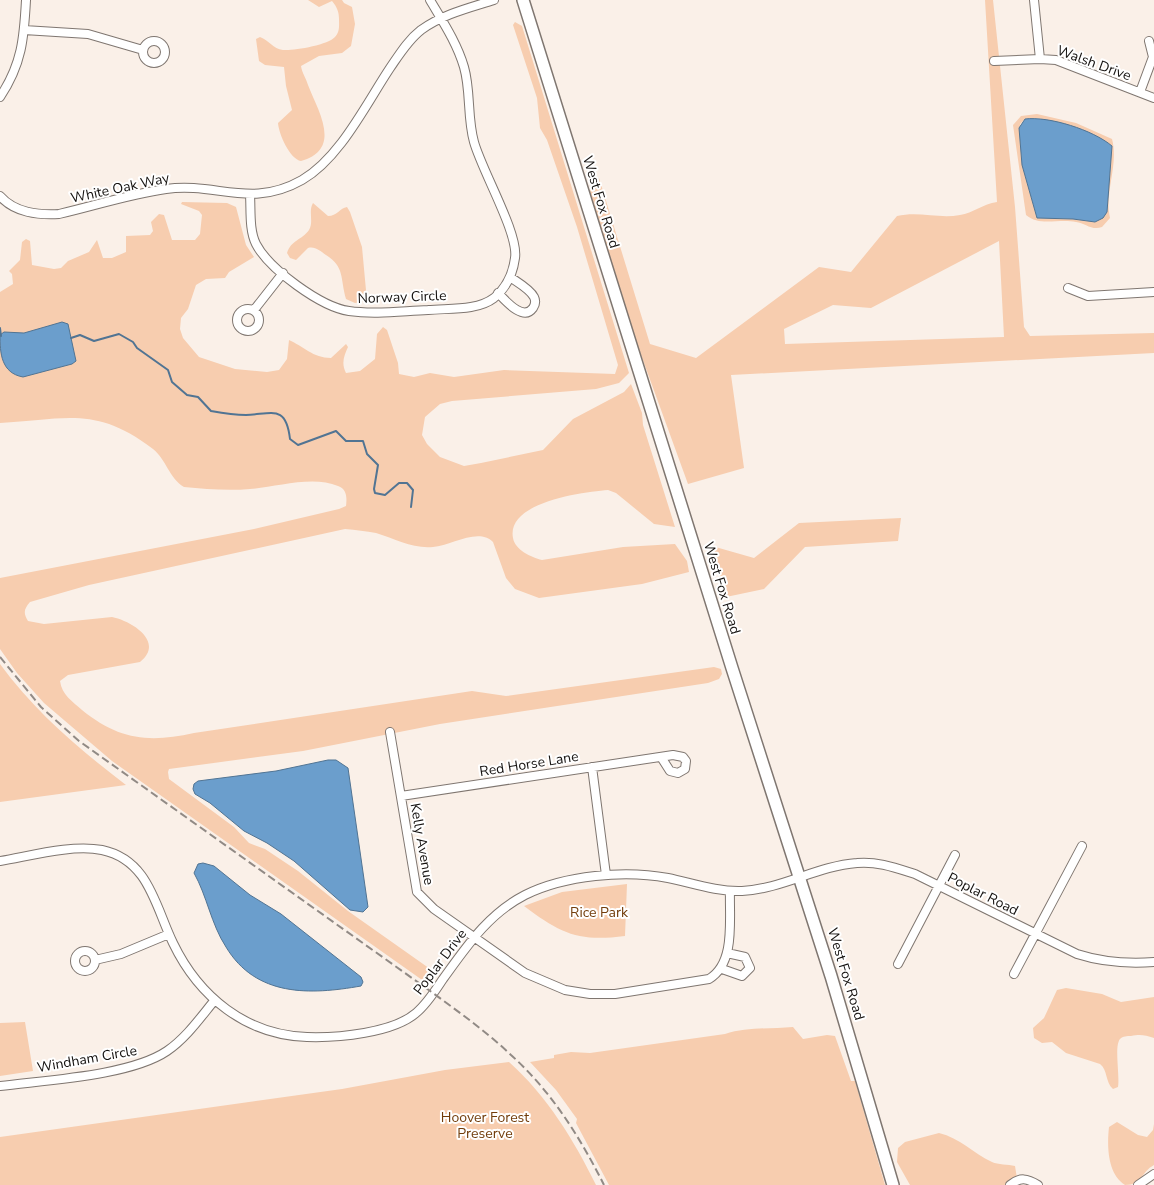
<svg xmlns="http://www.w3.org/2000/svg" width="1154" height="1185" font-family="'Nunito Sans',sans-serif">
<rect width="100%" height="100%" fill="#faf0e8"/>
<path fill="#f7cdaf" fill-rule="evenodd" d="M308,0H342L344,3L352,7L355,24L351,46L342,53L319,56L301,66C302,73 306,78 308,85C318,111 343,149 301,161C290,159 279,135 278,123L292,110L286,86L284,67L265,65L259,61L256,39L260,37C269,40 273,49 283,50C293,51 328,45 335,37C340,32 339,25 339,19C339,12 337,7 332,1L319,7Z
M985,0H993L1015,207L1024,327L1030,336L1154,333V353L731,375L744,468L688,484L584,198L599,178L650,344L696,358L819,267L851,272L897,216C919,211 939,219 960,215C973,213 983,204 997,202ZM999,241L1004,337L785,344L784,329L833,305L871,308Z
M515,22L522,26L629,373L619,383L596,389L452,401L440,404L425,417L422,435L427,444L440,457L464,466L481,463L543,450L573,419L624,392L631,384L642,413L643,425L675,527L654,524L616,493L608,490C583,492 506,502 513,538C515,550 531,557 542,560L623,547L675,544L687,561L689,572L642,584L539,598L515,589L506,578L493,542C478,527 451,546 433,547C413,549 396,539 376,533C366,531 356,530 345,529L89,585L30,602C24,609 23,613 28,621L44,624L112,617C132,621 165,642 140,662L68,675L60,681C62,695 72,701 82,710C119,740 149,743 194,733L472,691L506,696L714,667L721,669L722,674L719,679L708,683L440,724L303,751L169,769L168,772L169,779L234,827L249,843L265,849L298,871L348,911L433,971L425,982L112,761L44,703L17,673L0,649V578L254,529L339,509L346,506C347,498 347,489 338,486C313,475 276,487 250,489C228,491 205,489 184,487C169,478 166,459 153,449C95,405 65,420 0,423V292L13,284L12,274L9,271L20,260L22,242L26,239L30,241L32,265L54,269L61,268L68,261L89,252L97,240L103,258H112L126,252V236L150,235L153,231L151,222L159,214L164,215L172,240H195L200,234L202,215L199,211L181,204L182,202L227,203L236,207L246,245L254,257L229,272L225,278L206,279L196,285L188,309L181,318L180,329L183,338L199,357L235,369L267,372L279,370L287,359L289,340C303,346 313,358 331,358L346,344L348,347C344,356 341,363 346,373L360,371L375,359L377,334L383,327L387,330L398,363L399,374L414,377L430,373L454,377L504,370L615,374L618,365L577,227L547,140L540,128L537,98L513,25Z
M1037,114L1076,123L1112,139C1119,165 1104,192 1110,218L1102,227C1092,231 1085,223 1076,222C1059,218 1040,227 1026,215L1013,125L1021,116ZM1037,118L1057,122L1111,146L1107,212L1095,222L1073,219L1037,218L1022,165L1020,124L1025,119Z
M313,203L328,216C337,216 340,208 347,207L350,212L362,247L367,301L355,303L346,299C340,278 345,267 326,255C320,251 315,246 308,248L296,260L290,258L287,253C291,240 302,240 309,230C314,222 308,211 313,203Z
M901,518L898,541L805,547L764,589L726,597L712,546L754,558L799,523Z
M0,664C35,712 79,749 126,785L0,802Z
M627,884L625,936C579,942 561,934 524,906L562,892Z
M1066,988L1102,994L1121,1002L1154,997V1038C1145,1035 1140,1034 1131,1036C1127,1036 1123,1036 1120,1039C1114,1046 1120,1076 1118,1087L1113,1089C1105,1082 1108,1070 1100,1064L1066,1053L1052,1042L1042,1043L1034,1038L1033,1028L1044,1018L1057,990Z
M25,1022L33,1071L0,1076V1023Z
M793,1027L803,1039L827,1035L835,1036L851,1081H855L885,1185H609L576,1123L577,1119L556,1090L530,1062L554,1058V1055L571,1052L590,1053L725,1034C747,1027 770,1029 793,1027Z
M509,1062C547,1096 574,1140 596,1185H0V1137L342,1089L445,1070Z
M1117,1122L1138,1135L1147,1137L1153,1130L1154,1124V1165C1141,1172 1142,1185 1125,1185C1107,1174 1107,1145 1109,1127Z
M939,1133C960,1138 973,1153 992,1162C998,1165 1008,1164 1015,1166L1018,1185H910L897,1162L898,1148L905,1142Z"/>
<path fill="#6b9ecc" stroke="#517493" d="M1025,119C1049,116 1093,130 1112,146L1107,212L1103,218L1095,222L1073,219L1037,218L1022,165L1019,128Z
M62,322L68,324L76,361L72,364L23,377C1,373 0,353 0,335L4,332L24,333Z
M328,760H336L348,768L368,907L363,912L350,910L294,861L267,843L244,831L210,803L195,794L193,789L194,784L198,781L276,771Z
M203,863L214,866L250,895L281,914L361,977L363,982L361,986C310,995 256,997 226,947C211,924 207,896 194,873L198,864Z"/>
<g fill="none" stroke-linecap="round" stroke-linejoin="round">
<path stroke="#517493" stroke-width="2" d="M0,328L1,336
M71,338L80,335L94,341L119,334L133,342L137,348L168,370L172,382L187,395L198,397L211,411C222,413 234,415 246,415C272,414 286,404 290,439L298,445L336,431L346,441H363L367,454L378,465L374,489L375,493L385,495L399,483H407L413,490L411,507"/>
<defs>
<path id="street" d="M1034,0L1040,59
M24,30L88,34L143,50
M143 52a11 11 0 1 1 22 0a11 11 0 1 1-22 0Z
M994,61L1040,59L1056,60L1154,98
M1140,92L1153,57L1149,41
M0,97C22,64 24,38 26,0
M250,195C251,210 249,230 256,244C269,269 321,307 349,311C375,315 402,311 428,310C449,308 477,311 494,298C506,288 513,273 515,258C519,234 482,171 474,142C467,117 471,91 464,67C457,43 443,22 430,0
M0,196C15,213 38,215 59,214C94,206 130,194 166,189C217,182 251,209 302,180C340,158 366,104 390,68C399,55 408,40 421,30C443,14 469,8 494,0
M1068,288L1088,296L1154,292
M498,293C505,300 523,322 533,308C535,305 536,301 534,297C530,289 517,282 510,277
M237 320a11 11 0 1 1 22 0a11 11 0 1 1-22 0Z
M254,310L283,273
M390,732L417,892L434,909L525,973L565,990L590,994H615L709,979C736,963 729,919 730,891
M592,767L606,875
M401,796L673,755L683,757L686,761L685,769L678,773L670,771L661,757
M0,861C30,856 72,844 102,850C149,860 155,906 173,943C199,997 246,1035 307,1037C338,1038 393,1033 416,1013C427,1004 435,991 443,979C467,946 488,914 525,895C565,875 625,870 668,878C692,883 717,892 742,891C782,889 817,866 857,863C877,861 896,868 915,874L1077,954C1102,962 1127,964 1154,962
M75 961a10 10 0 1 1 20 0a10 10 0 1 1-20 0Z
M95,960L121,954L169,934
M898,964L955,855
M722,969L742,976L750,968L745,957L727,953
M1014,974L1082,846
M0,1086C46,1080 130,1076 167,1051C186,1038 200,1018 214,1001
M1010,1185C1020,1177 1027,1178 1038,1185
M1138,1185L1154,1174"/>
<path id="secondary" d="M523,0L732,668L831,976L893,1185"/>
</defs>
<use href="#street" stroke="#7f7670" stroke-width="10"/>
<use href="#secondary" stroke="#7f7670" stroke-width="14"/>
<use href="#street" stroke="#fff" stroke-width="8"/>
<use href="#secondary" stroke="#fff" stroke-width="11"/>
<path stroke="#918a85" stroke-width="2" stroke-dasharray="8 4" stroke-linecap="butt" d="M0,657L41,707L79,741L433,993C460,1013 487,1032 511,1055C551,1091 580,1137 604,1185"/>
</g>
<g text-anchor="middle" dominant-baseline="central" stroke-width="4" stroke-linejoin="round" paint-order="stroke">
<g font-size="14" fill="#14110f" stroke="#fff">
<text transform="translate(1094 63) rotate(20)">Walsh Drive</text>
<text transform="translate(120 188) rotate(-12)">White Oak Way</text>
<text transform="translate(601 202) rotate(73)">West Fox Road</text>
<text transform="translate(402 297) rotate(-2)">Norway Circle</text>
<text transform="translate(722 588) rotate(73)">West Fox Road</text>
<text transform="translate(529 764) rotate(-9)">Red Horse Lane</text>
<text transform="translate(422 844) rotate(80)">Kelly Avenue</text>
<text transform="translate(983 894) rotate(27)">Poplar Road</text>
<text transform="translate(440 962) rotate(-53)">Poplar Drive</text>
<text transform="translate(846 974) rotate(73)">West Fox Road</text>
<text transform="translate(87 1059) rotate(-10)">Windham Circle</text>
</g>
<g font-size="14" fill="#723d0b" stroke="#fff">
<text x="599" y="912">Rice Park</text>
<text x="485" y="1117">Hoover Forest<tspan x="485" dy="16">Preserve</tspan></text>
</g>
</g>
</svg>
